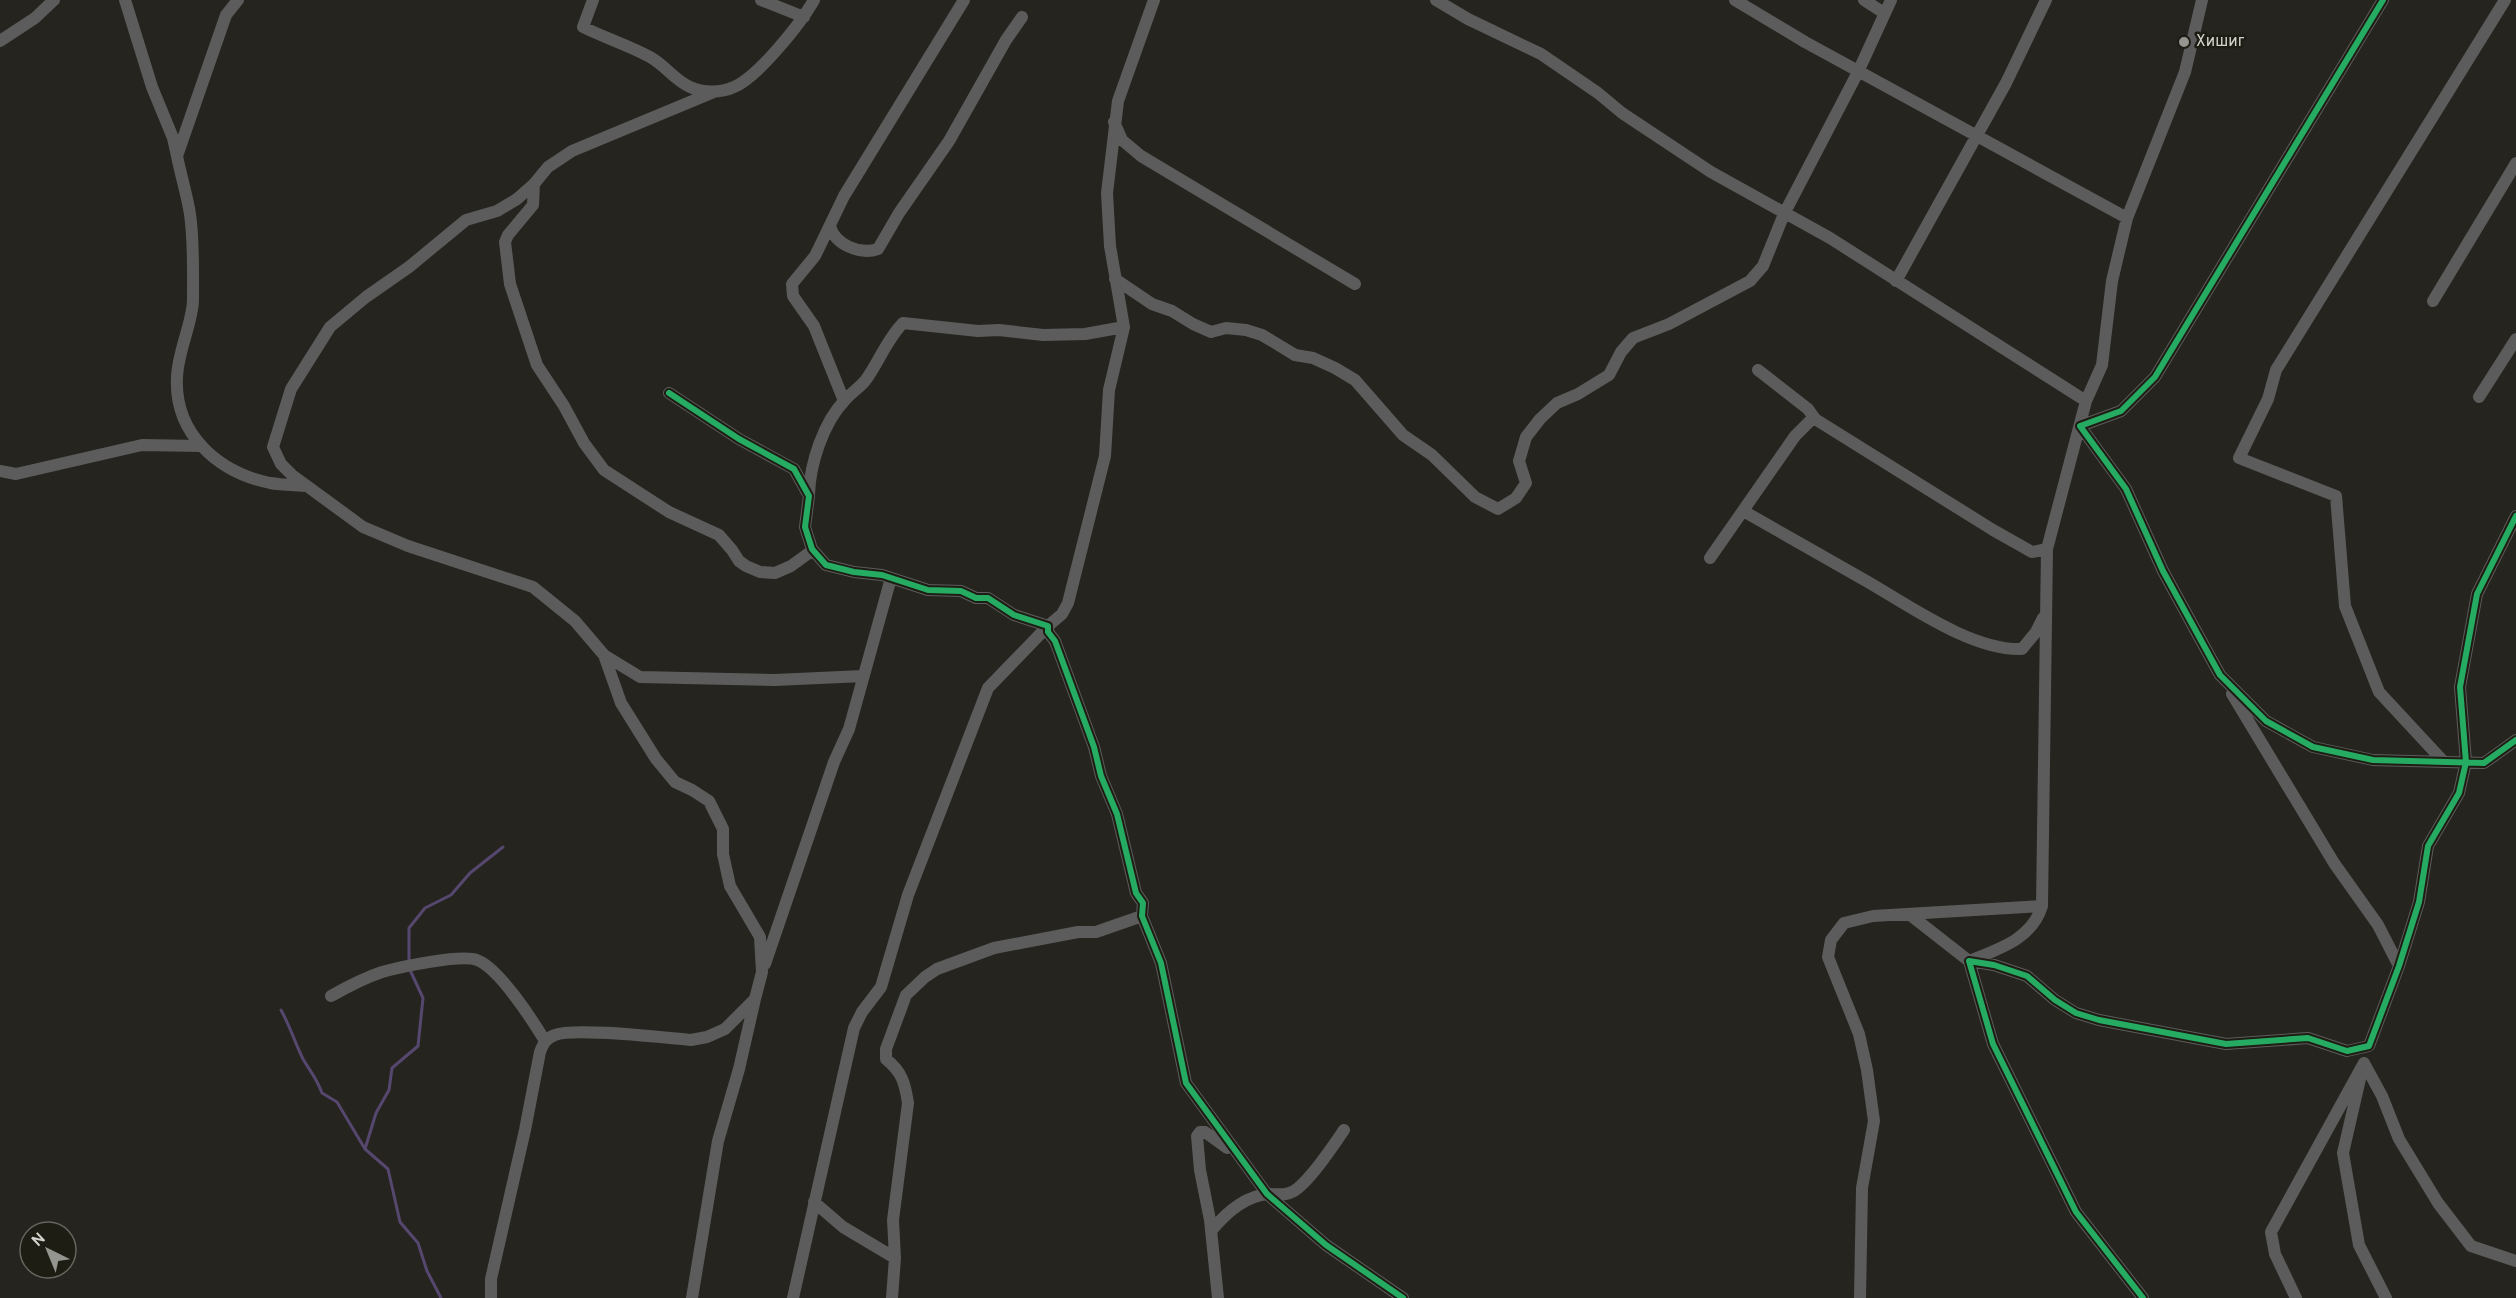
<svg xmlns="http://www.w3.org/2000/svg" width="2516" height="1298" font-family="Overpass,sans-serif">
<rect width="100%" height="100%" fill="#25241f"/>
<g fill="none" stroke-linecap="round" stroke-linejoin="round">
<path stroke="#56476f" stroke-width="3" d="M409,963V928L425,908L451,895L470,873L503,847
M281,1010C290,1026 295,1043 303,1059C310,1071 317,1079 322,1093L337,1102L365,1149L388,1169L400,1222L418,1243L427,1271L441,1298
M365,1149L376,1113L389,1090L392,1068L418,1046L423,998L410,970"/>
<path stroke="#5d5c5c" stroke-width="12" d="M125,0L152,87L173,138L177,156L226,15L238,0
M593,0L583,27C605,38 628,45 650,57C665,65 674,80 690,87C703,93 721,93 734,87C758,77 801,23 814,0
M761,0L804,17
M1436,0L1468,19L1541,54L1598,93L1622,113L1711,172L1830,238L2086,401
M1735,0L1805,42L2127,218
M1864,0L1884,13
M2383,0L2155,377L2121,411L2080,426L2126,489L2163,571L2220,675L2266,721L2313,747L2373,760L2484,763L2516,740
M0,41L35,18L54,0
M714,92L572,151L548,167L534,184L533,205L508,235L505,242L510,284L537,365L564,406L584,443L604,470L669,512L719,535L732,550L739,561L746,566L760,572L775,573L791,566L813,550
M1114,122L1122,140L1141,156L1355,284
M177,156C181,176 187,195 190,214C194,242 193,273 193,301C192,324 178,351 177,377C174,433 217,472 270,483C282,485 295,485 307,486
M534,184L517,199L497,211L466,220L409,267L366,297L330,327L291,389L273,447L281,464L292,475L363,527L408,546L533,587L575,621L604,655L640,677L775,680L863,676
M830,226C835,245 860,255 878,249L899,213L949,141L1006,40L1022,17
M1115,279L1152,304L1172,311L1193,324L1211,332L1226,328L1246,330L1262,335L1295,355L1313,358L1335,368L1355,380L1403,435L1432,455L1475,497L1498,509L1516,498L1526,483L1519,461L1526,437L1540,419L1557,403L1578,394L1609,375L1621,352L1633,338L1669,324L1750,281L1763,266L1784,214L1858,72L1891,0
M1896,281L2006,83L2046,0
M2433,301L2516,163
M1758,370L1808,409L1815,419L1993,530L2032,552L2047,549
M669,393L739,439L794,469L809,496L805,527L812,549L826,565L854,572L882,575L928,590L961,591L976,598H988L1014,615L1048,626V632L1055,641L1094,747L1101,776L1117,814L1136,893L1143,903L1142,916L1161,963L1186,1083L1267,1194L1326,1245L1403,1298
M2479,397L2516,339
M844,401L814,326L793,296L792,284L815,256L844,196L964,0
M0,471L16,474L142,445L201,446
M809,494C810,464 823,423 845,400C851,393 859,388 865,381C879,362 887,339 903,323L978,331L999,330L1043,335L1085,334L1124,327L1110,246L1107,193L1118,101L1154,0
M1745,512C1786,535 1827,559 1868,582C1911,607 1973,651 2022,649L2036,632L2043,618
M1710,558L1795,436L1814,417
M2232,694L2334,863L2378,925L2399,966
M2444,762L2379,692L2345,606L2336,496L2239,458L2268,399L2276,370L2505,0
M1909,914L1969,961C1999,949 2032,939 2042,906L2047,549L2086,401L2102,365L2112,281L2127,218L2185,72L2202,0
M765,964L834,762L849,729L891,578
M331,996C347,987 364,978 382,972C400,967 461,954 477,960C499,968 533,1021 545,1041
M2364,1063L2382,1096L2399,1139L2438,1203L2471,1246L2516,1261
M2360,1079L2343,1153L2359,1245L2386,1298
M814,1202L843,1227L895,1258
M1211,1231C1225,1214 1244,1196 1268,1194C1278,1194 1285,1196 1294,1191C1310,1181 1333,1146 1344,1130
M491,1298V1279L525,1130L540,1052C543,1044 546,1038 555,1035C575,1027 666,1038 691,1040L707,1037L725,1029L755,999L762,972L760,937L730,886L723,854V829L709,801L692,790L675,782L656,759L621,703L604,655
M692,1298L718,1141L739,1069L755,999
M793,1298L854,1028L862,1012L881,987L908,895L988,688L1048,626L1062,614L1068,603L1105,456L1109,390L1124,327
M892,1298L895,1258L893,1220L908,1103C905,1083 902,1072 886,1059V1049L906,995L925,977L937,969L994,948L1078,932H1096L1142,916
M1218,1298L1210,1220L1200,1170L1197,1136L1200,1132H1205L1227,1148
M1860,1298L1862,1188L1874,1121L1867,1070L1859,1034L1828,957L1831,940L1844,923L1873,916L2042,906
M2143,1298L2076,1212L1993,1044L1969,961L1994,965L2027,976L2055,1000L2076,1013L2099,1020L2226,1044L2308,1038L2347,1051L2369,1046L2399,966L2419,902L2428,846L2459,793L2466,762L2460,687L2477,594L2516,516
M2296,1298L2275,1254L2271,1232L2364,1063"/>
<defs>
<path id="cycleway" d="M2383,0L2155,377L2121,411L2080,426L2126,489L2163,571L2220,675L2266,721L2313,747L2373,760L2484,763L2516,740
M669,393L739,439L794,469L809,496L805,527L812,549L826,565L854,572L882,575L928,590L961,591L976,598H988L1014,615L1048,626V632L1055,641L1094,747L1101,776L1117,814L1136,893L1143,903L1142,916L1161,963L1186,1083L1267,1194L1326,1245L1403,1298
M2143,1298L2076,1212L1993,1044L1969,961L1994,965L2027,976L2055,1000L2076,1013L2099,1020L2226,1044L2308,1038L2347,1051L2369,1046L2399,966L2419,902L2428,846L2459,793L2466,762L2460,687L2477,594L2516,516"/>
</defs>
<use href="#cycleway" stroke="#1d1d14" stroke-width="10"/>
<use href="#cycleway" stroke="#26ab63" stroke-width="6"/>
</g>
<circle fill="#95958f" stroke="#1d1d14" stroke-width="2" cx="2184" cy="42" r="6"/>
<g text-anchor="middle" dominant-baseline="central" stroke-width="5" stroke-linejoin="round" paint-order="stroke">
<g font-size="16" fill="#d2d2cc" stroke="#1d1d14" text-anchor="start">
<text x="2196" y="42">Хишиг</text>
</g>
</g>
<g transform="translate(48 1250) rotate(317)"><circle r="28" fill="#1d1d14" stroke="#65655e" stroke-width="1.5"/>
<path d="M0-4.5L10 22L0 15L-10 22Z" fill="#95958f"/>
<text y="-9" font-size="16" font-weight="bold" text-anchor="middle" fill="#d2d2cc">N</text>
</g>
</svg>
